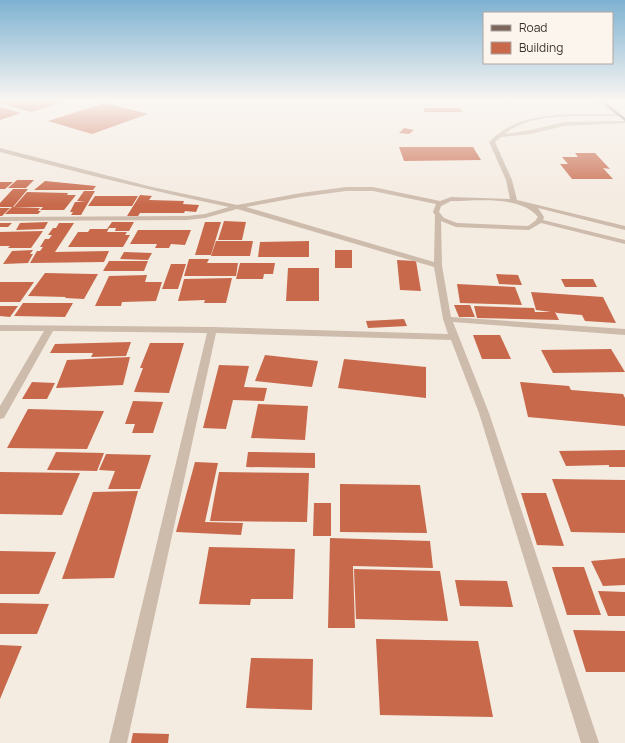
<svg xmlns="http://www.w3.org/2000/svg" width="625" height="743" font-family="Manrope,sans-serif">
<rect width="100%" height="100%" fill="#f4ebe1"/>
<path fill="#c8694b" d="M0,101H65L31,112L0,103Z
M105,103L148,114L92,134L48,121Z
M0,107L21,113L0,120Z
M423,108H460L463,112H425Z
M404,128L414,130L409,134L399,133Z
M399,147H473L481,160L404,161Z
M575,153H595L610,169L603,168L613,179H572L560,164H568L562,157H578Z
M17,180H34L26,188H8Z
M45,181L96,186L93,190H34Z
M0,182H13L5,189H0Z
M13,189H28L13,207H0V203Z
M84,191H95L81,215H71L73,212H70L75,202H86L77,201Z
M27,192L68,193L67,195H76L64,210H40L43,207H14Z
M140,195L152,196L149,200L184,201L183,204L199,205L196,212L185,211L184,213H140L138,216H127Z
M95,196H138L132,206H88Z
M12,207L40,208L38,211H41L38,214H5Z
M0,208H10L2,216H0Z
M224,221L246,222L242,240H218Z
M48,222L44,229L16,230L20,223Z
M112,222H134L129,231H115L116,228H109L107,232H127L125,235H130L123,247H68L78,232H88L90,229H107Z
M205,222H221L211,255H195Z
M0,223H12L8,227H0Z
M59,223H74L55,252L109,251L104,262L30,263L37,251H40L43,247H40L45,239H49L52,235H48L53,228H56Z
M138,230H191L185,245L171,244L169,248H155L157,244H130Z
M43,231L31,248H8L10,246H0V232Z
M216,241H253L250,256H211Z
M309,241V257H258L260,242Z
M33,250L30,254H33L28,263L3,264L12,251Z
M335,250H352V268H335Z
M124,252L152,253L148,260L120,259Z
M189,259H209L207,263H238L236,276H184Z
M397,260L416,261L421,291L400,290Z
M109,261H148L144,271H103Z
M240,263H275L273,274H264L263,279H236Z
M171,264H186L178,289H162Z
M288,268H319V301H286Z
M45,273L92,274H98L84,299L65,298L66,297L28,296Z
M496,274L518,275L522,285L499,284Z
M147,275L145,282H162L156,301L122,302L121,306H95L109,276Z
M232,278L226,303H204L205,300L178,301L184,279Z
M561,279H593L597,287H565Z
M0,282H34L20,302H0Z
M457,284L515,287L522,305L460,303Z
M531,292L603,297L616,323L585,321L582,315L557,313L555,312L559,320L477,318L474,306L534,308L535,312H551L536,310Z
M23,303H73L65,317L14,316Z
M454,305H470L475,317H459Z
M0,306H18L10,317L0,316Z
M404,319L407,326L368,328L366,321Z
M473,335H500L511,359H482Z
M131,342L126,356L91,357L93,353H50L55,344Z
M150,343H184L169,393L134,392L143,368H140Z
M611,349L625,372L553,373L541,350Z
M265,355L318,361L312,387L255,381Z
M130,357L123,385L56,388L67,360Z
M344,359L426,367V398L338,388Z
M219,365L249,366L244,387L267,388L264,401L233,400L226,429L203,428Z
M32,382L55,383L47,399H22Z
M520,382L569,386L571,390L623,394L625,398V426L528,417Z
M133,401L163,402L153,433H132L135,424H125Z
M258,404L308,406L305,440L251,438Z
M28,409L104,411L87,449L7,448Z
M625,450V467H609V465L566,466L559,451Z
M56,452L104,453L97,471L47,470Z
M248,452L315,453V468L246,467Z
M106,454L151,455L140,489H108L115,471L99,470Z
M195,462L218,463L205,522L243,523L241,535L176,532Z
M0,472L80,473L62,515L0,514Z
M219,472L309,473L307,522L210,521Z
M552,479L625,480V533L571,532Z
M340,484L420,485L427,533L340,532Z
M138,491L114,578L62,579L93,492Z
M521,493H546L564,546L537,545Z
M314,503H331V536H313Z
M330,538L430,541L433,568L353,566L355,628H328Z
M209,547L295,549L293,599H251L250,605L199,604Z
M0,551L56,552L39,594H0Z
M625,558V585L603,586L591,561Z
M552,567H584L601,615H567Z
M354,569L440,571L448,621L356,619Z
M455,580L507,581L513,607L460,606Z
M598,591L625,592V616H608Z
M0,603L49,604L37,634H0Z
M573,630L625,631V672H586Z
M376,639L478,641L493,717L380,715Z
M0,645L22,646L0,699Z
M251,658L313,659L312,710L246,708Z
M133,733L169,734L168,743H131Z"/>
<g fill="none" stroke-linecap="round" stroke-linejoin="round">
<path fill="#cdbbac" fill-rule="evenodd" d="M566,114H619L621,115L619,116C586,117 531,111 505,134L531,130L564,122L625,121V123L564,126L531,134L501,137L495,142L512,180L517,200L625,226V230L538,208L544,217L543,220L625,240V244L541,223L529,230L456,227L441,221L442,266L451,317L625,329V335L453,322L489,413L599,743H581L479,413L451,340L216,333L127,743H109L207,333L53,331L4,418L0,419V406L44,331H0V325L212,327L448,334L443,319L434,267L237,209L205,218L187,220L0,221V217L187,216L205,214L229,207C152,191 76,172 0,152V148L152,187L237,205L301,193L346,187H373L440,201L451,197L510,199L506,180L489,142C512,119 535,117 566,114ZM346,191H373L436,204L433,212L435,215L434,262L246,207L301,197ZM451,201C477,201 520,195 538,217L535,221L528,226L457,223L444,218L439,212L441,206Z"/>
<path fill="#7d675c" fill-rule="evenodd" d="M599,101H604L625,118V121Z"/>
</g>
<linearGradient id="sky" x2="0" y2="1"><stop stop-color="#7eb2d2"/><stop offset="0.49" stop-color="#faf6f2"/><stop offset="1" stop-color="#faf6f2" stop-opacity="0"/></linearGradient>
<rect width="625" height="205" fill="url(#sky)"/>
<rect x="483" y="12" width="130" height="52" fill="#fbf5ee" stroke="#aea6a0"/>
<rect x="491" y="25" width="20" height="6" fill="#7d675c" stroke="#aea6a0"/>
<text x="519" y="32" font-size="12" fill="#3b302b">Road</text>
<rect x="491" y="42" width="20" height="12" fill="#c8694b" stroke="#aea6a0"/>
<text x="519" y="52" font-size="12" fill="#3b302b">Building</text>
</svg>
